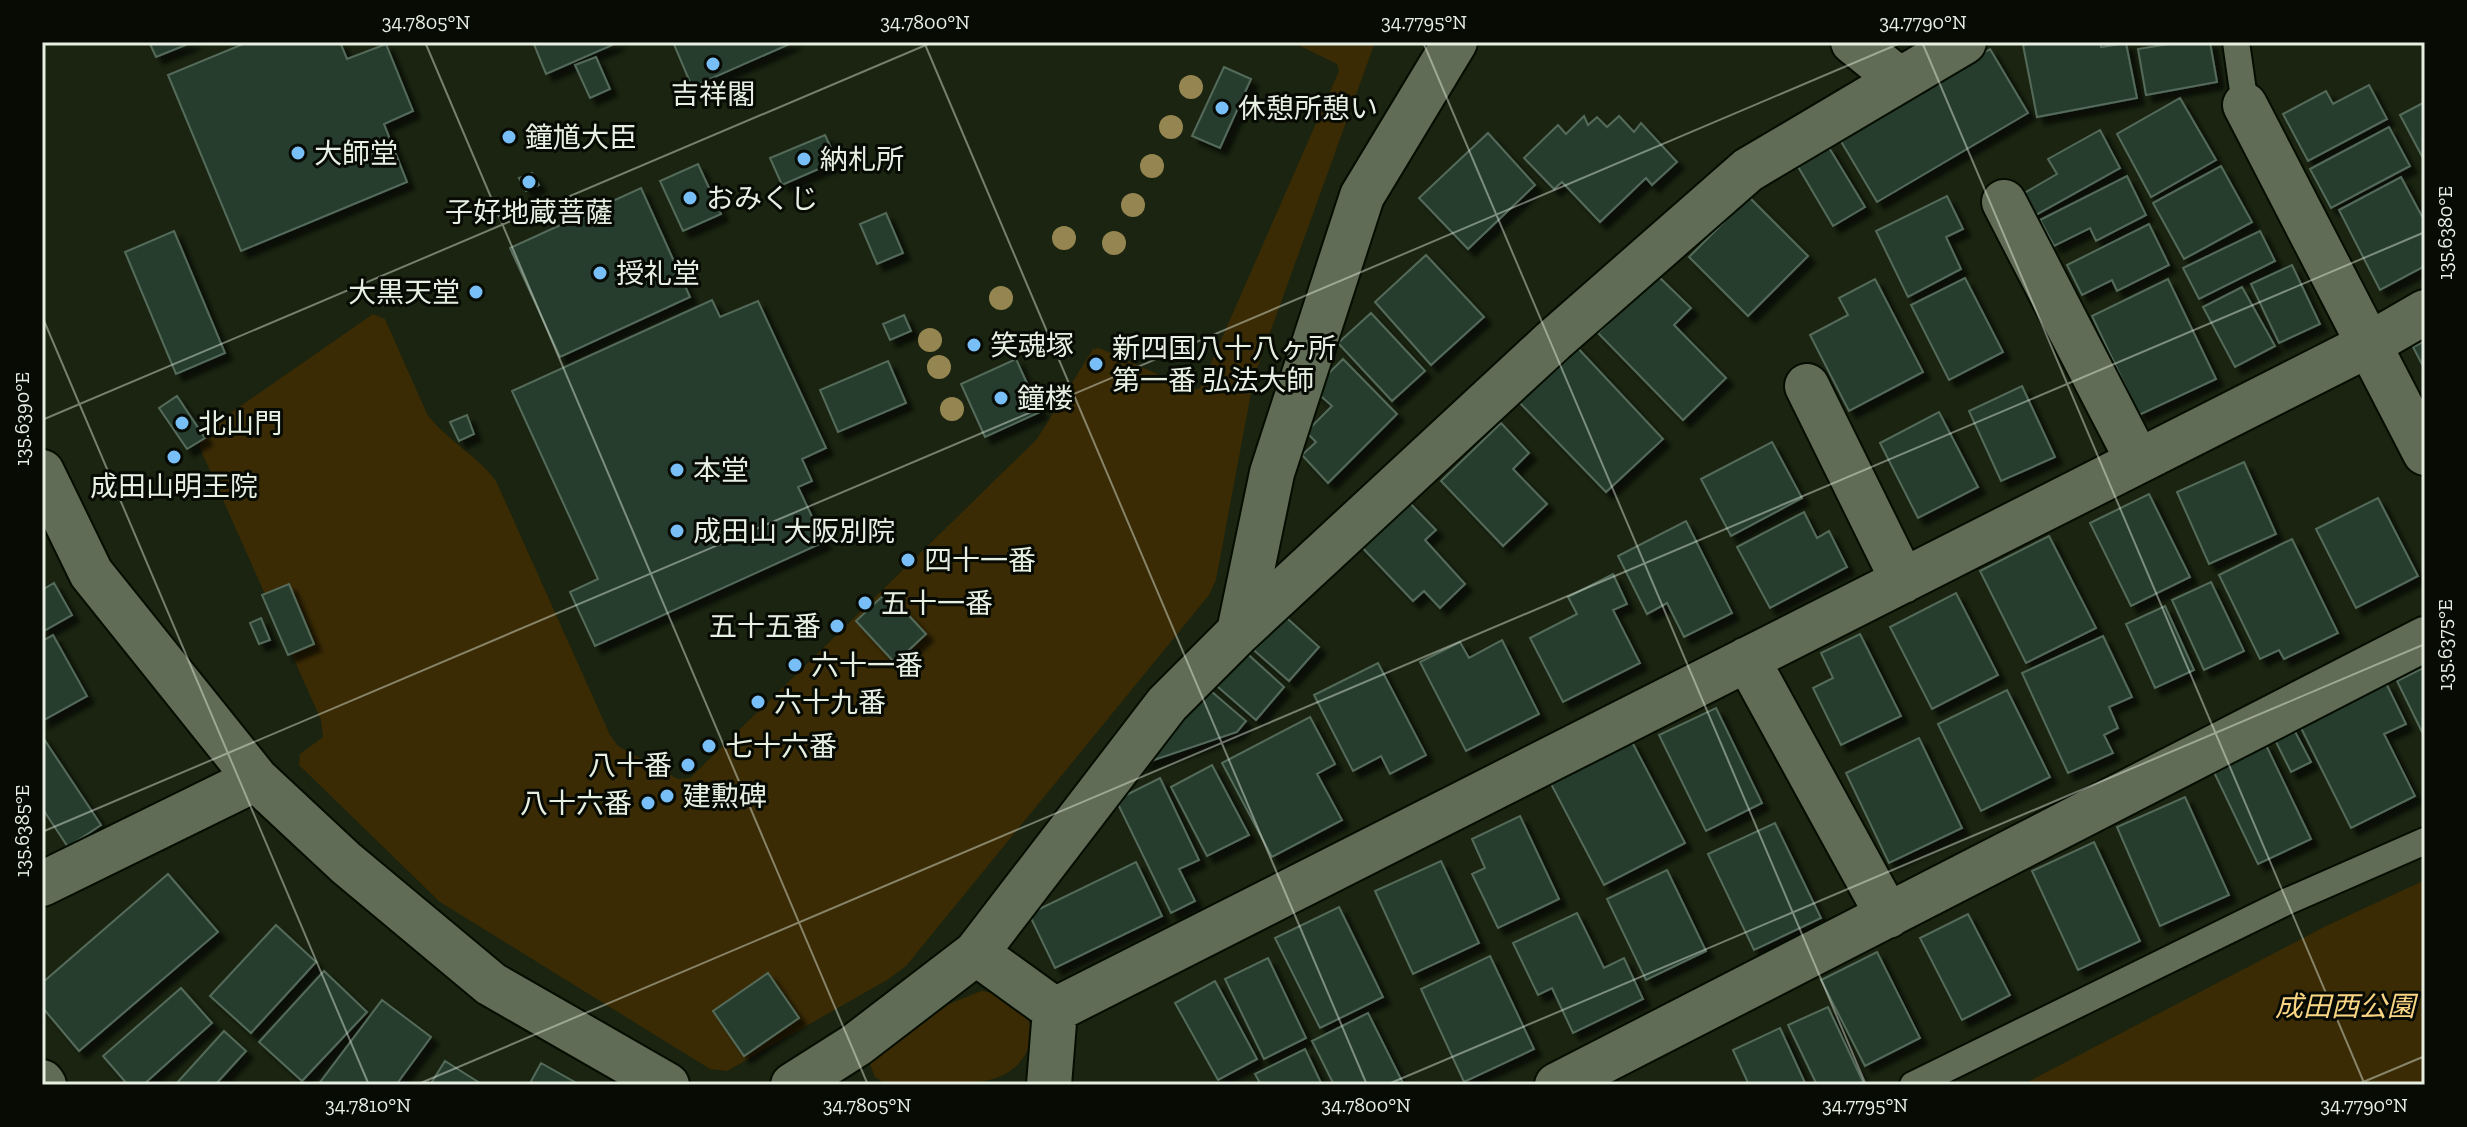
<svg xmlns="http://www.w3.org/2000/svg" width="2467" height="1127" font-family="'Zilla Slab','Noto Sans JP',serif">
<defs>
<filter id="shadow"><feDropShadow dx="7" dy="7" stdDeviation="2" flood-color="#0009"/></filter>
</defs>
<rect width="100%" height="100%" fill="#1a2410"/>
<path fill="#3a2b04" d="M1292,42H1375L1254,377L1216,580L1209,595L906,966L887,980L727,1071L710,1069L440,902L299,765L300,754L323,737L321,720L199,446L206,430L373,314L385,319L427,414C446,440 477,455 496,481L610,735L618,746L678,779L690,778L1037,439L1093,349L1099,348L1193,390L1200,388L1339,71L1337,64Z
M2425,880V1085H2022L2326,926Z
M981,991C996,992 1013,1002 1024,1014C1042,1034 1024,1066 1003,1075C968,1091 923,1084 886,1084L875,1077L870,1064L873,1057L949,1004Z"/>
<path fill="#283e2f" stroke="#546b5a" stroke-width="2" filter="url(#shadow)" d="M149,42H193L156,57Z
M248,42H340L347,59L386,44L413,111L384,124L407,182L241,251L168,75Z
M533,42H616L617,43L546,74Z
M673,42H794L692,87Z
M2041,42H2100L2101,47L2126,43L2137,98L2037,117L2023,45Z
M2181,42H2210L2217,82L2146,95L2138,49Z
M1990,49L2028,113L1877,202L1839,138Z
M596,57L610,89L590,98L575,65Z
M1224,67L1251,79L1220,148L1192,136Z
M2369,85L2387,119L2308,161L2283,114L2326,91L2333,104Z
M2180,98L2216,160L2151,197L2117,134Z
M2425,102V162L2400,115Z
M1584,116L1588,125L1597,117L1607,127L1619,116L1634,132L1641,123L1677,162L1652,185L1646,178L1600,222L1562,182L1554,189L1524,158L1558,125L1566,134Z
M2389,127L2410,166L2331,208L2310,169Z
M2100,130L2120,168L2032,217L2021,195L2057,174L2048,159Z
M1488,133L1535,185L1468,249L1419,198Z
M825,135L837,161L782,185L770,158Z
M1828,146L1865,207L1833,226L1797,165Z
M698,164L721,214L683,231L660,181Z
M2221,166L2252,222L2184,259L2153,203Z
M532,173L539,185L526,191L519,178Z
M2127,176L2146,215L2096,241L2090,228L2054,246L2040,220Z
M2401,177L2425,222V266L2380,290L2339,210Z
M641,188L690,297L560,357L510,248Z
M1947,196L1963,229L1946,237L1961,269L1908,297L1876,231Z
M1749,197L1808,256L1748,316L1689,257Z
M886,213L903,253L877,264L860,224Z
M2149,224L2169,265L2117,291L2112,280L2082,295L2067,265Z
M174,231L225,353L176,374L125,252Z
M2260,231L2275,261L2199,299L2183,268Z
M1426,255L1484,317L1431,365L1375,302Z
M2292,265L2320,324L2279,343L2251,284Z
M1657,275L1691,308L1674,325L1726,378L1683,420L1598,333Z
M1965,278L2003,352L1949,380L1911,305Z
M1875,279L1923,372L1849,411L1810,335L1848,315L1839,298Z
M2168,279L2216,379L2139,415L2092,316Z
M2242,287L2275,346L2235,367L2203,307Z
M712,300L720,317L758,301L826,448L802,459L812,481L798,487L824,542L595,646L570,592L598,579L512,391Z
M1371,313L1425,371L1392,401L1338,343Z
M904,315L911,331L890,340L883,324Z
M2425,341V370L2413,347Z
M1574,344L1663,439L1606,492L1516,399Z
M1016,359L1040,412L985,437L961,384Z
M1343,359L1397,414L1328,483L1302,455L1316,442L1306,432L1332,406L1313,389Z
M888,361L906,403L838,432L820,390Z
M2022,386L2055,457L2001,481L1969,411Z
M177,396L205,438L187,449L159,408Z
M1939,412L1978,487L1918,518L1880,443Z
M467,415L474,434L459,441L450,422Z
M1501,423L1529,453L1513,469L1547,504L1503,546L1441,481Z
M1772,442L1802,498L1731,536L1701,479Z
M2244,462L2276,534L2209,564L2177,492Z
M2149,494L2190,577L2131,606L2090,523Z
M1403,496L1436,530L1425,540L1465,584L1440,608L1424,591L1413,601L1356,541Z
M2378,498L2418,576L2356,608L2316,529Z
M1804,512L1817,538L1829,531L1847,567L1770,608L1737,547Z
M1686,521L1732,613L1684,637L1667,603L1647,614L1618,556Z
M2049,536L2096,628L2026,663L1980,571Z
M2292,539L2338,633L2284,659L2279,650L2260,659L2219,575Z
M1613,574L1627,604L1613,610L1640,663L1563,702L1530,638L1577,614L1568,597Z
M2211,582L2244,651L2204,670L2172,600Z
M54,583L72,615L42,632V590Z
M289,584L314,644L288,655L262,595Z
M887,592L926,634L895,663L856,621Z
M1956,593L1998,675L1932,709L1890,627Z
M2165,606L2194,670L2155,688L2126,624Z
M1279,611L1319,647L1289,681L1249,646Z
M261,618L270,640L259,644L250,623Z
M1860,634L1901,716L1841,745L1813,688L1833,678L1821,653Z
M53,635L87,696L42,721V641Z
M2103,636L2132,697L2109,707L2118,728L2104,735L2113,753L2068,773L2022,673Z
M1502,640L1539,714L1466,751L1420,662L1460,642L1469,658Z
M1241,648L1284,687L1256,720L1211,681Z
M1378,663L1426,755L1390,774L1381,756L1353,771L1314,695Z
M2425,667V738L2397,681Z
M2386,683L2406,724L2384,734L2415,796L2351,828L2300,726Z
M1205,686L1246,721L1237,732L1139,765Z
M2007,690L2050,777L1981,811L1938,724Z
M1716,708L1762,803L1706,831L1659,735Z
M1310,717L1335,764L1317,774L1342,820L1272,857L1222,763Z
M2291,724L2311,762L2291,772L2272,734Z
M42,736L101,825L68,847L42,808Z
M1919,738L1962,828L1889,863L1846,773Z
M1631,740L1685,843L1604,885L1550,782Z
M2265,743L2311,839L2258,864L2212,768Z
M1212,765L1249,835L1207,856L1171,787Z
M1160,778L1199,860L1179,869L1195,901L1171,913L1116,800Z
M2185,797L2229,895L2160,926L2117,827Z
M1520,816L1559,899L1498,928L1472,874L1485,868L1472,839Z
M1775,823L1821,918L1754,950L1708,854Z
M2094,842L2140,941L2078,970L2032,871Z
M1441,861L1479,943L1413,974L1375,891Z
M1136,862L1162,916L1055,968L1029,914Z
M1667,870L1706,951L1646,980L1607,899Z
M168,874L218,932L79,1051L42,1007V983Z
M1339,907L1383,997L1320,1028L1275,938Z
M1577,913L1604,968L1624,958L1643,999L1573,1033L1552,988L1538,995L1513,943Z
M1968,914L2010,995L1962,1020L1920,938Z
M276,925L316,962L251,1033L210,996Z
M1877,952L1920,1038L1865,1066L1821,980Z
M1490,956L1534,1049L1464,1082L1421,989Z
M1268,958L1306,1038L1264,1059L1225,979Z
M324,971L367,1012L302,1081L259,1042Z
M768,973L799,1018L744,1056L713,1011Z
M1215,981L1257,1059L1218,1080L1175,1003Z
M181,988L212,1023L143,1085H128L103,1056Z
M382,1000L431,1037L396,1085H318Z
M1828,1007L1863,1082L1856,1085H1817L1788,1025Z
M1368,1013L1404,1085H1334L1312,1041Z
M1780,1028L1806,1085H1749L1733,1050Z
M224,1031L246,1051L215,1085H175Z
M1305,1049L1322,1085H1261L1255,1074Z
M445,1061L483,1085H430Z
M541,1063L580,1085H529Z"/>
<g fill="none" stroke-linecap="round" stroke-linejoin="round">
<defs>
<path id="service" d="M2236,42L2245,105
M1913,1085L2288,901L2425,841"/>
<path id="minor" d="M1853,42L1900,80
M2245,105L2425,453
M2004,202L2138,461
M1807,386L1903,581
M42,472L91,573L256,779L346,863L491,984L667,1085
M1239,632L1553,341L1748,170L1964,42
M1747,659L1888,916
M42,884L256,779
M976,953L1055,1010
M1055,1010L2368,345L2425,312
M42,1082L44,1085
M793,1085L856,1045L976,953L1167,704L1239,632L1272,473L1362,196L1455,42
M1049,1085L1055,1010
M1557,1085L2425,639"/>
</defs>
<use href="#service" stroke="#050d00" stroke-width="30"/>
<use href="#minor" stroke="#050d00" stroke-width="48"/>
<use href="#service" stroke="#606c55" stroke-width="26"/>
<use href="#minor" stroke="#606c55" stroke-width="44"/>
</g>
<g fill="#958550">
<circle cx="1191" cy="87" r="12"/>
<circle cx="1171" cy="127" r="12"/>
<circle cx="1152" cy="166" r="12"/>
<circle cx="1133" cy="205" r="12"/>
<circle cx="1064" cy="238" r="12"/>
<circle cx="1114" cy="243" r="12"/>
<circle cx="1001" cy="298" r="12"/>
<circle cx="930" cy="340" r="12"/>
<circle cx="939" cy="367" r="12"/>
<circle cx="952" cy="409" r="12"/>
</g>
<path fill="none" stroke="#e7efe2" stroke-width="2" stroke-opacity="0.45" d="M425,42L868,1085M924,42L1367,1085M1423,42L1866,1085M1922,42L2365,1085M2421,42L2425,52M42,316L369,1085M42,420L933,42M42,832L1903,42M416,1085L2425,232M1386,1085L2425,644M2356,1085L2425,1056"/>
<g fill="#78bff7" stroke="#070b04" stroke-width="3">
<circle cx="713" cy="64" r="8"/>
<circle cx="1222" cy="108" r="8"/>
<circle cx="509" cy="137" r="8"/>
<circle cx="298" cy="153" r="8"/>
<circle cx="804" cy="159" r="8"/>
<circle cx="529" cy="182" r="8"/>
<circle cx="690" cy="198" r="8"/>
<circle cx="600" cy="273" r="8"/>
<circle cx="476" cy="292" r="8"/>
<circle cx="974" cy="345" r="8"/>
<circle cx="1096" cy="364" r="8"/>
<circle cx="1001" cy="398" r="8"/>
<circle cx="182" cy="423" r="8"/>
<circle cx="174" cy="457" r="8"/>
<circle cx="677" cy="470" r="8"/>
<circle cx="677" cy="531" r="8"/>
<circle cx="908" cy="560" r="8"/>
<circle cx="865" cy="603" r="8"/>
<circle cx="837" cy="626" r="8"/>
<circle cx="795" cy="665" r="8"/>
<circle cx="758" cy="702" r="8"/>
<circle cx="709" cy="746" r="8"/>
<circle cx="688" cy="765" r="8"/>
<circle cx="667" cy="796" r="8"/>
<circle cx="648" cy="803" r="8"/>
</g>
<g text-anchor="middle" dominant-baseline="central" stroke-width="6" stroke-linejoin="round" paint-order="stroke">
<g font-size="28" fill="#e7efe2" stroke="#070b04" text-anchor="start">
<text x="713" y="94" text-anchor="middle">吉祥閣</text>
<text x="1238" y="108">休憩所憩い</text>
<text x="525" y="137">鐘馗大臣</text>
<text x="314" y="153">大師堂</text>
<text x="820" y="159">納札所</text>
<text x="706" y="198">おみくじ</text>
<text x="529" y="212" text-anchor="middle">子好地蔵菩薩</text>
<text x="616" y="273">授礼堂</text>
<text x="460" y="292" text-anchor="end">大黒天堂</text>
<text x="990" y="345">笑魂塚</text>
<text x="1112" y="348">新四国八十八ヶ所<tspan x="1112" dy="32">第一番 弘法大師</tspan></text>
<text x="1017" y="398">鐘楼</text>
<text x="198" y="423">北山門</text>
<text x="693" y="470">本堂</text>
<text x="174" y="486" text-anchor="middle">成田山明王院</text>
<text x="693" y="531">成田山 大阪別院</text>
<text x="924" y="560">四十一番</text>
<text x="881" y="603">五十一番</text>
<text x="821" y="626" text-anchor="end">五十五番</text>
<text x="811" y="665">六十一番</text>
<text x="774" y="702">六十九番</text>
<text x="725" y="746">七十六番</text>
<text x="672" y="765" text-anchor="end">八十番</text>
<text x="683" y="796">建勲碑</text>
<text x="632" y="803" text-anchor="end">八十六番</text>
</g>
<g font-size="28" font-style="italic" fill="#f9d584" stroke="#070b04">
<text x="2345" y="1006">成田西公園</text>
</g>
</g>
<rect width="2467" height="1127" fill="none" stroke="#070b04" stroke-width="88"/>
<rect x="44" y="44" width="2379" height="1039" fill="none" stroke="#e7efe2" stroke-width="3"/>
<g font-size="20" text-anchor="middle" fill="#e7efe2">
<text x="426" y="29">34.7805°N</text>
<text x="925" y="29">34.7800°N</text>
<text x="1424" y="29">34.7795°N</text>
<text x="1923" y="29">34.7790°N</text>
<text transform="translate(2445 233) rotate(-90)" y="7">135.6380°E</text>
<text transform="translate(22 419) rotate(-90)" y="7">135.6390°E</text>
<text transform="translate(2445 645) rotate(-90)" y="7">135.6375°E</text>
<text transform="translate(22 831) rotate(-90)" y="7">135.6385°E</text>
<text x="368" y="1112">34.7810°N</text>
<text x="867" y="1112">34.7805°N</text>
<text x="1366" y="1112">34.7800°N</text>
<text x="1865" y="1112">34.7795°N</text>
<text x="2364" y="1112">34.7790°N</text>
</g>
</svg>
